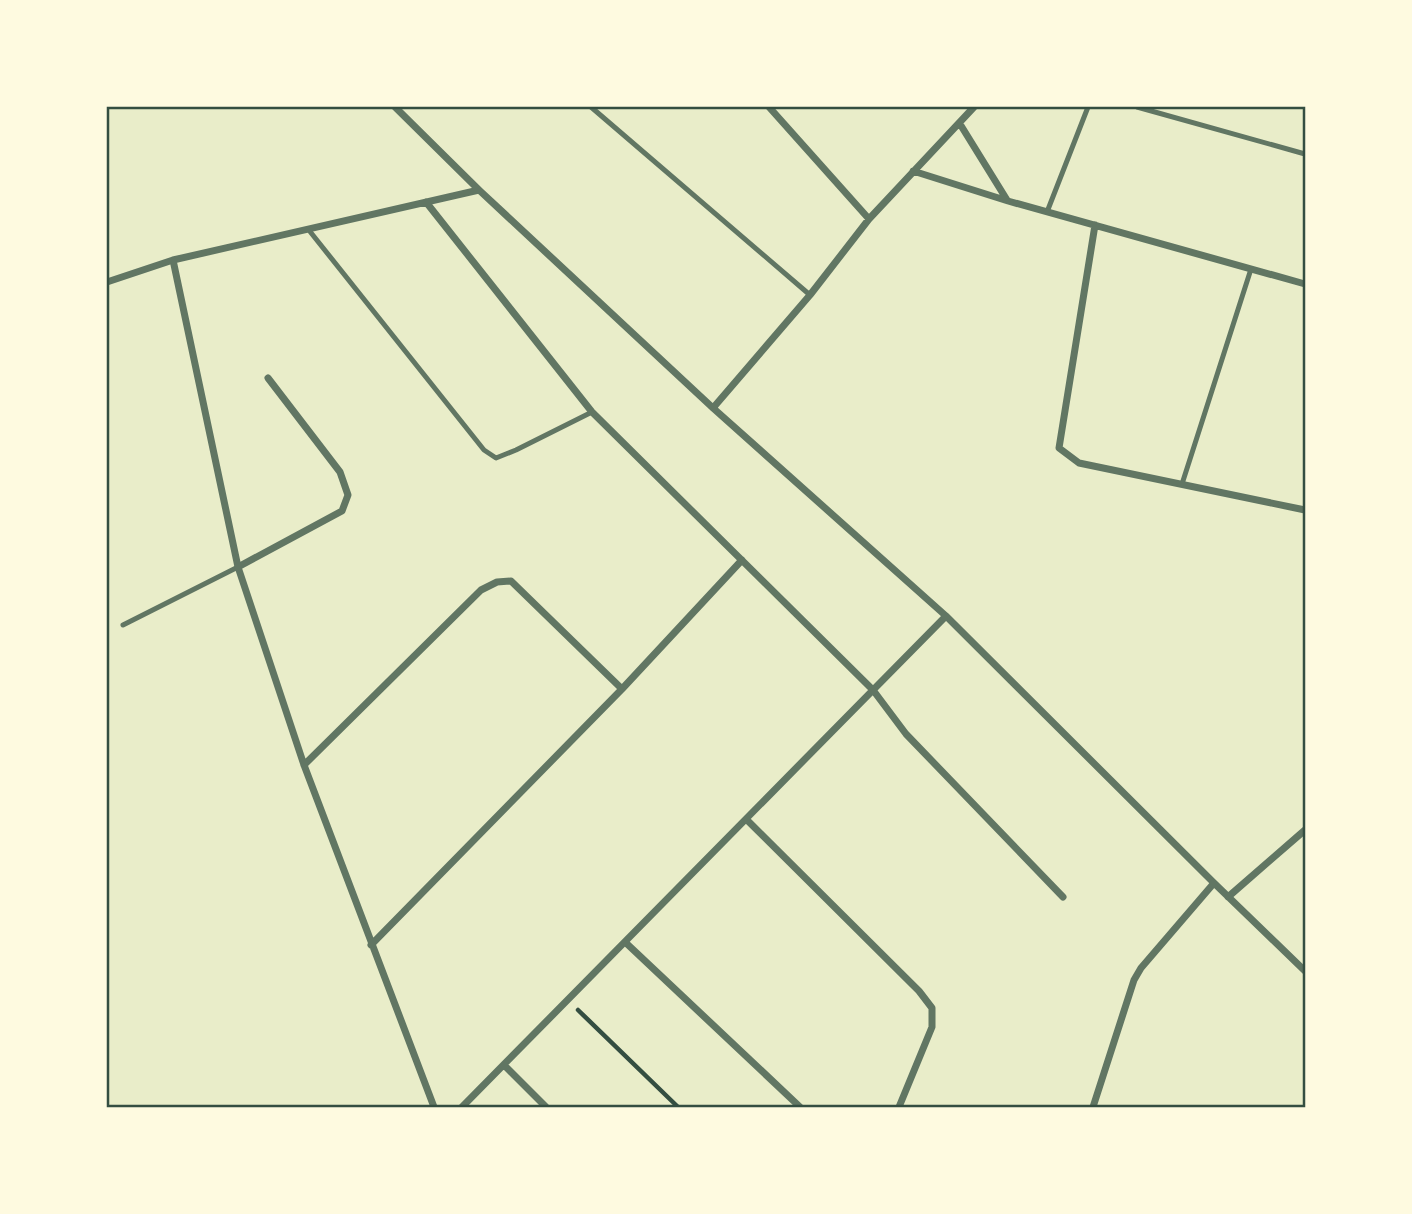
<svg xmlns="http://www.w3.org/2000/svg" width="1412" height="1214" font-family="'Titillium Web',sans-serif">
<rect width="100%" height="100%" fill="#e9edc9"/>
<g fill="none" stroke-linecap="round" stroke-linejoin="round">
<path stroke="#344e41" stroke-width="4.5" d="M578,1010L678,1107"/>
<path stroke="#617663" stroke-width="5" d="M591,107L810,295
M1137,107L1305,154
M1047,212L1088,107
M308,229L484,450L496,458L516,450L592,412
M1182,484L1251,269
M123,625L238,567"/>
<path stroke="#617663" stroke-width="7" d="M395,107L479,190L713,408L946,616L1214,883L1305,971
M769,107L869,219
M960,124L1007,200
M913,171L1008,201L1305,284
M426,202L592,412L873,690L906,734L1063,897
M1095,225L1059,448L1079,463L1305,510
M173,260L238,567L304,765L434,1107
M107,282L173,260L479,190
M713,408L810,295L869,219L974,107
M238,567L342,511L348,495L340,472L268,378
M304,765L481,590L497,582L511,581L622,689
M746,819L919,991L932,1008V1027L899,1107
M1228,897L1305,830
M625,942L800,1107
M371,945L622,689L742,560
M504,1065L546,1107
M462,1107L946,616
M1093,1107L1134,980L1141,968L1214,883"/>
</g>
<rect width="1412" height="1214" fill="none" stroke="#fefae0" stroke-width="217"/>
<rect x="108" y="108" width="1196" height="998" fill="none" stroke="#344e41" stroke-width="2.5"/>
</svg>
